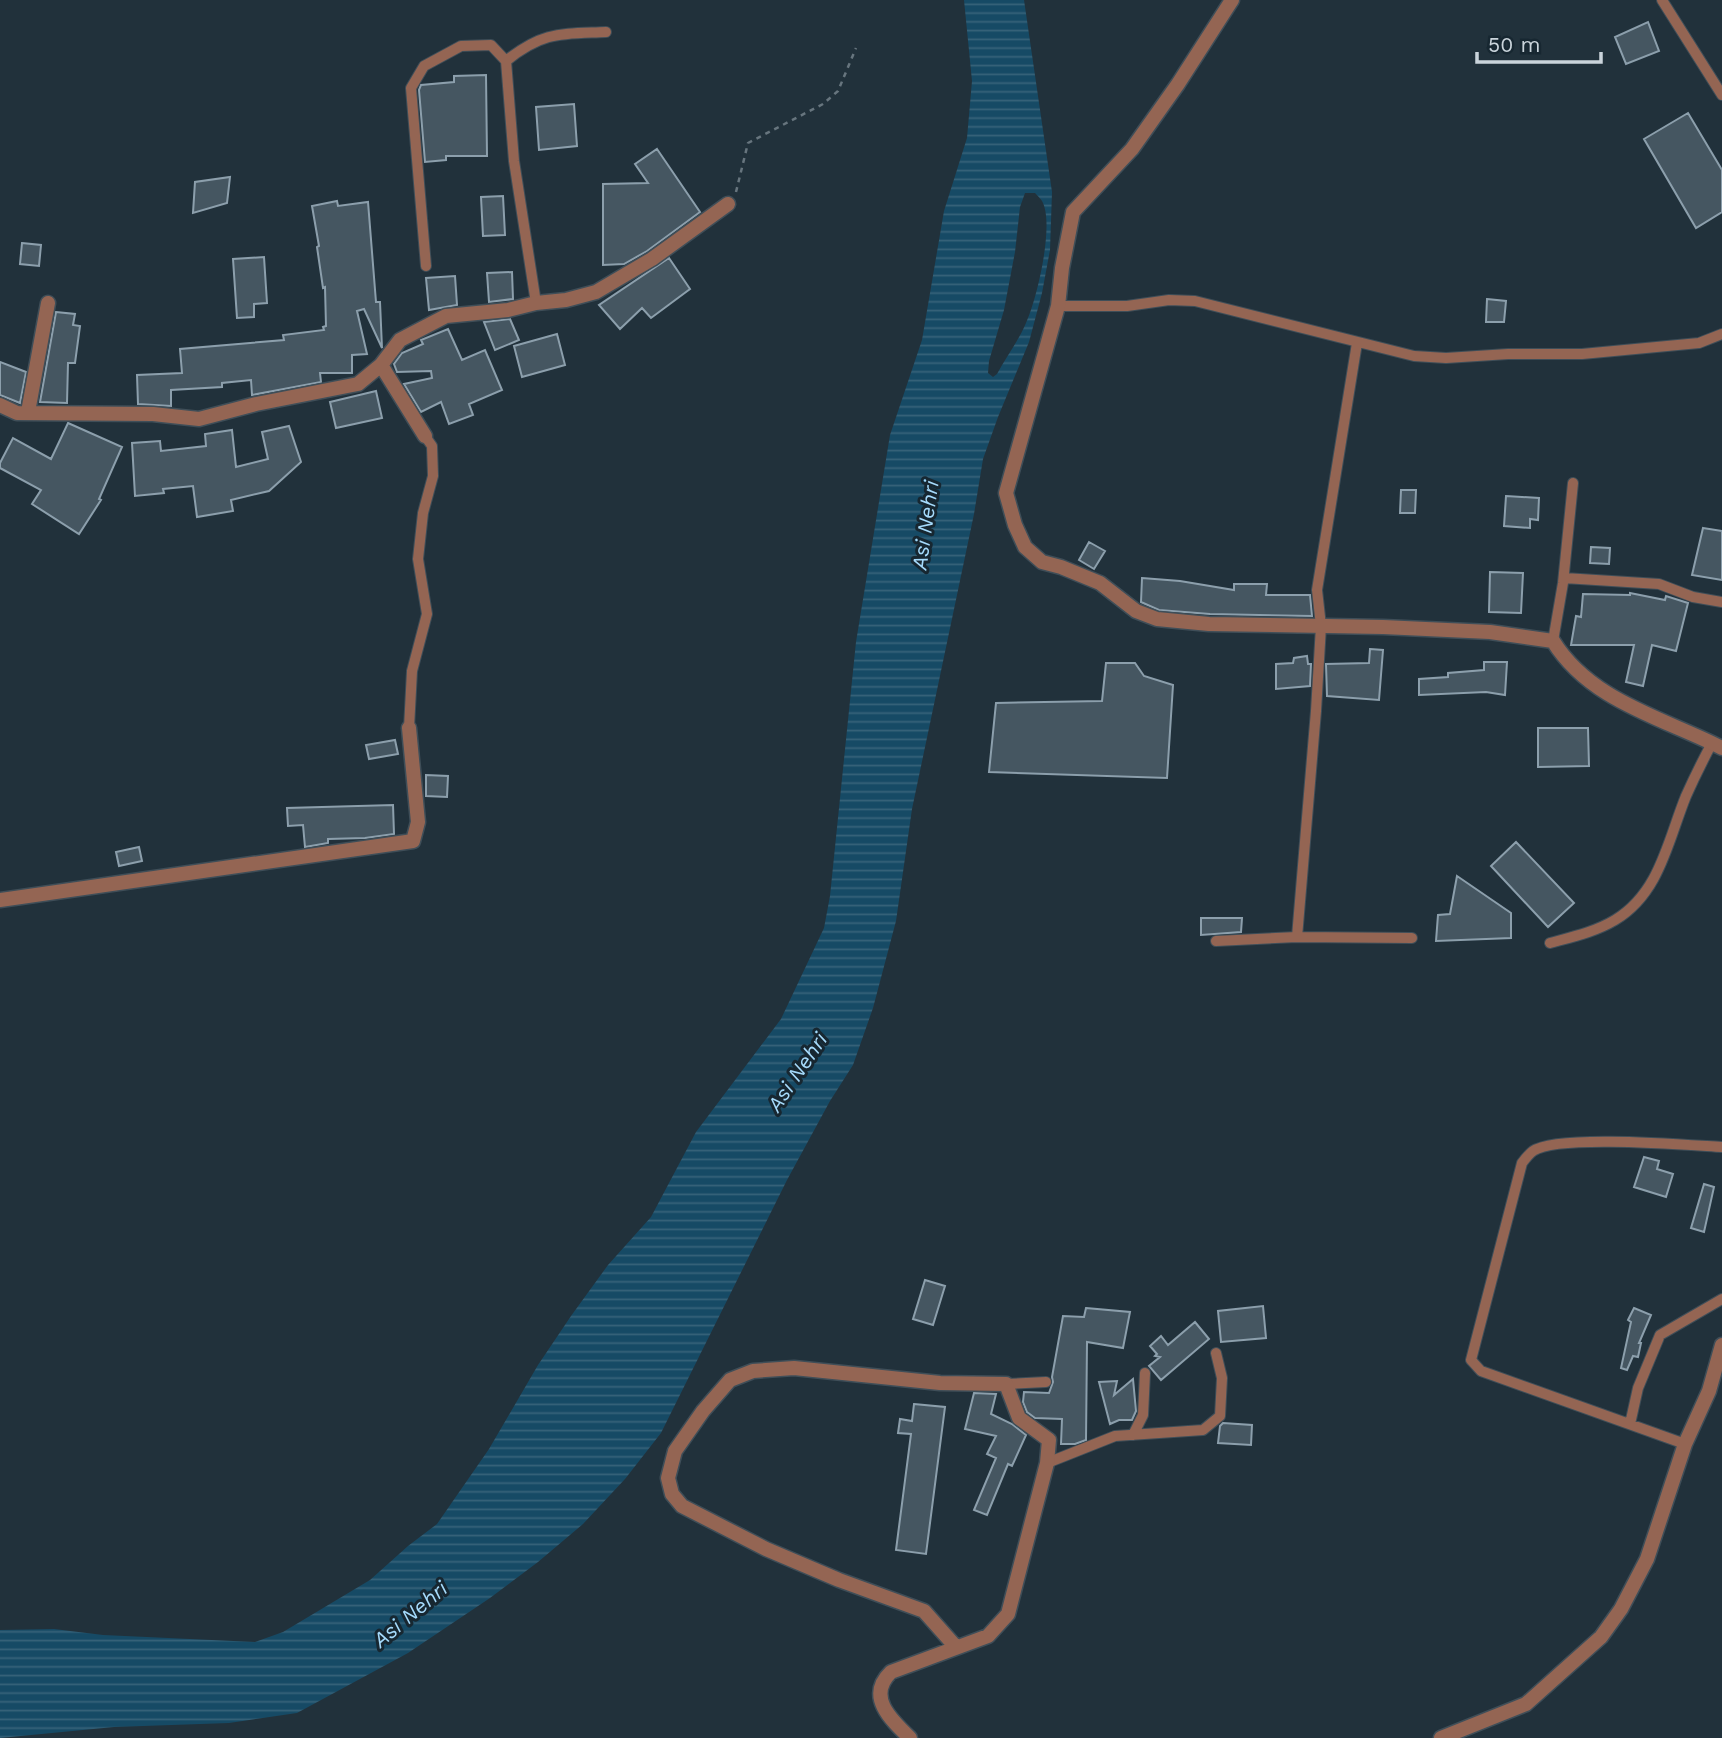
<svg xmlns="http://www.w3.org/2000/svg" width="1722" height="1738" font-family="'Work Sans',sans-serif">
<defs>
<pattern id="water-rules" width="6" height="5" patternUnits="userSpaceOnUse" patternTransform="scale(1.75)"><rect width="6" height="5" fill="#164a65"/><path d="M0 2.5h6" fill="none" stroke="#37637a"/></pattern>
</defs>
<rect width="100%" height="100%" fill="#21313b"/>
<path fill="url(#water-rules)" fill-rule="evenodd" d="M964,0H1024L1052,192L1050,250L1042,293L1029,342L998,417L983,459L974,514L912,809L896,921L873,1008L853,1065L830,1101L787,1180L661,1433L625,1479L583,1524L538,1562L490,1598L408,1653L297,1713L229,1723L114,1727L0,1738V1630L54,1629L103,1635L255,1642L283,1632L370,1580L408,1546L437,1524L489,1449L538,1365L571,1316L608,1265L651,1217L696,1132L781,1019L824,928L830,896L856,642L890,435L922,340L944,211L967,138L972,81ZM1025,193H1035C1037,195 1040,198 1042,201C1055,223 1037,299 1026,323C1019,340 1006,357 997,374L993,377L988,373L989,361L1004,310L1015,252L1020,207Z"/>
<path fill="#455661" stroke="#8c9fac" stroke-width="2" d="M1648,22L1659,51L1626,64L1615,37Z
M486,75L487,156H446V160L425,162L419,90L421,85L454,82V76Z
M574,104L577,146L539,150L536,107Z
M1688,113L1722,170V212L1696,228L1644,139Z
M657,149L700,212L647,251L624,264L603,265V184L648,183L635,164Z
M230,177L227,203L193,213L195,182Z
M503,196L505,235L483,236L481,197Z
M337,201L338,206L368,202L376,302H380L382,348L364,309L357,311L367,354L352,355V373H320L321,382L252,395L251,380L222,383V387L171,390V406L138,404L137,375L182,373L180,349L284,340L283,335L324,330L323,327L326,326L325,287L323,288L317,247L319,246L312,206Z
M22,243L41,245L39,266L20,264Z
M264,257L267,303L254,304V317L237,318L233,259Z
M669,258L690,289L651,318L642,308L620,329L599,305Z
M512,272L513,299L489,302L487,273Z
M455,276L457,305L429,310L426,278Z
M1487,299L1506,301L1504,322H1486Z
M56,312L75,314L73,325L80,326L75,363H68L67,403L40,402Z
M510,319L519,340L495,350L484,322Z
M448,329L462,360L485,350L502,390L469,404L473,415L449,424L441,402L421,412L404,384L432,378L431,371L397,372L394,364L402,353L423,344L421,340Z
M557,334L565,365L522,377L514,346Z
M0,362L26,372L20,403L0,395Z
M376,391L382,418L336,428L330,402Z
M68,423L122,447L99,499L101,500L79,534L32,504L41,490L0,468V463L13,438L51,459Z
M289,426L301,462L269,491L231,500L233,511L197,517L193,486L163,489L164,493L135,496L132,443L160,441L161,451L206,446L205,434L232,430L236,467L268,459L262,432Z
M1401,490H1416L1415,513H1400Z
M1506,496L1539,498L1538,520L1530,519V528L1504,526Z
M1703,528L1722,531V580L1692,575Z
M1089,542L1105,551L1094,569L1079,560Z
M1591,547L1610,548L1609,564L1590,563Z
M1490,572L1523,573L1521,613L1489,612Z
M1142,578L1180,581L1234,590V584H1267L1266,595H1310L1312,616L1210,614L1159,610L1141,602Z
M1630,593L1665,600L1666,596L1688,603L1676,651L1652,645L1643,686L1626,682L1634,645H1571L1576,616L1581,617L1583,594L1630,595Z
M1370,649L1383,650L1379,700L1327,696L1326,664L1369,663Z
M1307,656L1308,664H1311L1310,686L1276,689V664L1293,663L1294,658Z
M1484,662H1507L1505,695L1486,692L1419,695V679L1448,677V673L1484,670Z
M1106,663H1135L1144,676L1173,685L1167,778L989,772L996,703L1102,701Z
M1538,728H1588L1589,766L1538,767Z
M395,740L398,754L369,759L366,745Z
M426,775L448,776L447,797L426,796Z
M393,805L394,834L365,838L328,839V843L305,847L303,825L288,826L287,808Z
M1516,842L1574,903L1548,927L1491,866Z
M139,847L142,861L119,866L116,852Z
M1457,876L1511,913V938L1436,941L1438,915L1450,914Z
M1201,918H1242L1241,932L1201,935Z
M1644,1157L1659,1161L1657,1169L1673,1174L1666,1197L1634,1187Z
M1704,1184L1714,1187L1704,1232L1691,1228Z
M925,1280L945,1286L933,1325L913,1319Z
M1263,1306L1266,1338L1221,1342L1218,1311Z
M1086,1308L1130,1312L1123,1348L1087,1342L1086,1440L1075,1444H1061L1062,1419L1035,1418L1027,1412L1023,1402L1024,1392L1049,1393L1053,1382L1052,1377L1063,1316L1084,1317Z
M1634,1308L1651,1315L1639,1343H1641L1638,1357L1633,1356L1627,1370L1621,1368L1631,1322L1628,1320Z
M1195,1322L1209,1339L1161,1380L1149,1366L1160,1357L1155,1356L1157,1354L1150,1346L1161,1336L1168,1345Z
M1133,1379L1136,1411L1132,1420H1119L1110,1424L1099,1382L1117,1381L1114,1395Z
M974,1393L996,1394L991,1414L1012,1424L1026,1435L1012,1466L1008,1464L987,1515L974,1510L996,1458L987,1454L996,1436L965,1429Z
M914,1404L945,1407L926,1554L896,1550L911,1434L898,1433L900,1419L912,1421Z
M1223,1423L1252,1425L1251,1445L1218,1443L1220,1426Z"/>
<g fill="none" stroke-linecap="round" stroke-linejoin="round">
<defs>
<path id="lane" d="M1662,0L1722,95
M506,61L514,161L536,303
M426,266L411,88L424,66L461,46L491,45L506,61C543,31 561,34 606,32
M1058,306H1127L1169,300L1195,301L1414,356L1446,358L1508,354H1582L1699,343L1722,334
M1564,578L1659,584L1693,597L1722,602
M1553,641L1563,583L1573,483
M409,728L412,671L427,614L418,559L423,513L433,476L432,446L425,436
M1297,937L1316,711L1321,626L1317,590L1357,343
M1216,941L1297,937L1412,938
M1550,943C1572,937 1595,932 1615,920C1660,893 1668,840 1686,796C1694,778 1703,760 1712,743
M1006,1384L1046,1382
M1630,1424L1638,1388L1660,1335L1722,1299
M1133,1435L1143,1415L1145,1373
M1685,1444L1481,1371L1471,1360L1522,1163C1525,1159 1529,1154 1533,1151C1557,1134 1687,1145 1722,1147
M1047,1463L1115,1436L1203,1430L1220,1416L1222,1378L1216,1353"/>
<path id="street" d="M1232,0L1178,84L1132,149L1073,212L1062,268L1058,306L1006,493L1015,525L1025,547L1042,562L1061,567L1100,583L1136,611L1157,619L1209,624L1383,627L1490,632L1553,641C1590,701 1663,718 1722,748
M381,365L425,436
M0,405L17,413L153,414L199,419L256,404L358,384L381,365L400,340L446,316L508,310L536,303L566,300L596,292L652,259L728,204
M28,412L48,303
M0,900L413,841L418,822L409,728
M910,1738C890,1719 866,1696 891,1672L988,1636L1008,1614L1047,1463L1049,1440L1019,1418L1006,1384L940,1383L794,1368L753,1371L730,1380L703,1411L675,1451L668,1478L672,1494L682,1506L766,1549L839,1580L924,1611L955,1646
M1441,1738L1526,1704L1601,1637L1621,1609L1647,1559L1685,1444L1709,1391L1722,1345"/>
</defs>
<use href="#lane" stroke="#3f4e58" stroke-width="12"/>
<use href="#street" stroke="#3f4e58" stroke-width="17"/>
<path stroke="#67757e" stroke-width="2.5" stroke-dasharray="5 5" stroke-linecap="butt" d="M736,192L748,143L823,104L838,91L856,48"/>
<use href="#lane" stroke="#946553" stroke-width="10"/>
<use href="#street" stroke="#946553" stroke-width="14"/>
</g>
<g text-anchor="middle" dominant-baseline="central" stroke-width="6" stroke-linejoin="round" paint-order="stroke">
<g font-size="21" font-style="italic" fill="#a5dafb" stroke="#172731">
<text transform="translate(925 525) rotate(-82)">Asi Nehri</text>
<text transform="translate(797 1072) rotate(-56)">Asi Nehri</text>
<text transform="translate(410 1614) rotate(-40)">Asi Nehri</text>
</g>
</g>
<path d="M1477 52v10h124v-10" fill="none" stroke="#cad4db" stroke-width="3.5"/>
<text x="1488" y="52" font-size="21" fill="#cad4db" stroke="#172731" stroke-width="5" paint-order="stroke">50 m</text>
</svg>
